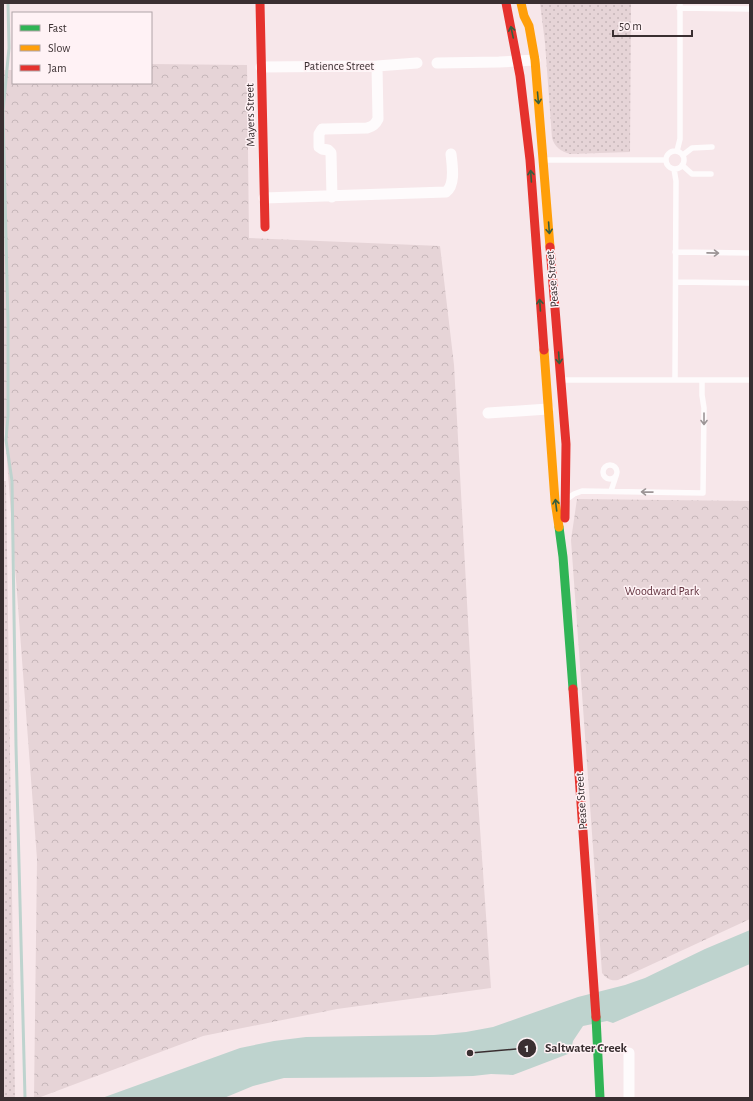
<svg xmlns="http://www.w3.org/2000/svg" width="753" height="1101" font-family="'Alegreya Sans',sans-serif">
<defs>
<pattern id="forest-crowns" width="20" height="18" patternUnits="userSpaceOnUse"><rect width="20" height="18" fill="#e6d4d7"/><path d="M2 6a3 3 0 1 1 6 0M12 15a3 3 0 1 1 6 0" fill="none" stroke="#c6b6b9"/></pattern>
<pattern id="park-dots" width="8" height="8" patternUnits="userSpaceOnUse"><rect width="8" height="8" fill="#e6d4d7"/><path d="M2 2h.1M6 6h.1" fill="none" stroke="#c6b6b9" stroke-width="1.8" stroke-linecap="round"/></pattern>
</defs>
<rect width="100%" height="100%" fill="#f7e7ea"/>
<path fill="url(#forest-crowns)" d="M151,64L247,65L249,238L440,246L454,365L477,785L491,988L337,1009L203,1036L38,1098H34L37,859L3,407V70H13V83H151Z
M577,499L750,501V919L618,980C610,981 607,979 602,973L571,540Z"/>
<path fill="url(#park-dots)" d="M540,3H631L630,152L570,154C560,151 555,147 552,138L545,43Z
M3,481H6L15,1098H3Z"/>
<path fill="#bed3ce" d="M750,930V964L613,1023L607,1021L583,1026L573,1041L571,1050L568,1054L513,1075L491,1074L473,1076L430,1077L284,1078L253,1086L224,1098H102L240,1048L274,1041L306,1037L434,1035L466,1032L493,1027L578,997L625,985L645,978L705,949Z"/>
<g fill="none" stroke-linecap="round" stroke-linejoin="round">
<path stroke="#bed3ce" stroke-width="3" d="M8,3L9,48L3,111L8,323V416L6,440L12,481L16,746L25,1098"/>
<path stroke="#fefbfc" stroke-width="5.5" d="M679,8L750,9
M677,151L680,139V3
M666 160a9 9 0 1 1 18 0a9 9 0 1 1-18 0Z
M683,155L692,148L712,147
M544,160H666
M682,165L692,174H711
M675,252L750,253
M676,282L750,283
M561,380H675L676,181L674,169
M675,380H750
M603 472a7 7 0 1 1 14 0a7 7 0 1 1-14 0Z
M611,491L616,476
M567,499L574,494L582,491L703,493L704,408L702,395V380"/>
<path stroke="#fefbfc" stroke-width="11" d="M437,63L499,62L535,60
M261,67L377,66L417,63
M332,197L331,153L328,150L322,149L319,147V134L322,129H325L367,128C373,126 375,125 378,119L377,66
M264,198L446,192C456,185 452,164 451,154
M488,413L548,409
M629,1098V1053"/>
<path stroke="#30b455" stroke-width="9" d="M559,527L563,557L573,689
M596,1017L600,1098"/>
<path stroke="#ff9f0a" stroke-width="9" d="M521,3L524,16L529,26L535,60L550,247
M544,350L555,501L559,527"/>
<path stroke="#e5322d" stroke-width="9" d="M260,3L265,227
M506,3L520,76L530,160L544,350
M550,247L566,444L565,518
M573,689L596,1017"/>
</g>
<defs><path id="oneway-shaft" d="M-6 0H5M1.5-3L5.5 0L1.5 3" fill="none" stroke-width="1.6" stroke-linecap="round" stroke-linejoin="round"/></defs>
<g stroke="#365e3e">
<use href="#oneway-shaft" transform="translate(512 32) rotate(-102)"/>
<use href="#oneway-shaft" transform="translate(538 98) rotate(85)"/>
<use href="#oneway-shaft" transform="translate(531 176) rotate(-94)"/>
<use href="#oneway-shaft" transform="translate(549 228) rotate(86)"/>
<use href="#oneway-shaft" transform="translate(540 305) rotate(-94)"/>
<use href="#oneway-shaft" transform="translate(559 358) rotate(86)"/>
<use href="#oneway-shaft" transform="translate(556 505) rotate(-97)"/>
</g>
<g stroke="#9c9596">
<use href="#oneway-shaft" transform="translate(713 253) rotate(1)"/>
<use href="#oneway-shaft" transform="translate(704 419) rotate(90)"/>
<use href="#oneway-shaft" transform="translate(647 492) rotate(-179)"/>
</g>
<g text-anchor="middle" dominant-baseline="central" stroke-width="3" stroke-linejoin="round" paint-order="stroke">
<g font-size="12" fill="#3a2f31" stroke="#fff2f5">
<text x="339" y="66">Patience Street</text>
<text transform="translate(250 115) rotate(-91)">Mayers Street</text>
<text transform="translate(552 279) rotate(-95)">Pease Street</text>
<text transform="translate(581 801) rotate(-94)">Pease Street</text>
</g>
<g font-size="12" fill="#5e2e3a" stroke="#fff2f5">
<text x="662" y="591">Woodward Park</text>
</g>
</g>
<path fill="none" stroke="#3a2f31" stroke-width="1.5" d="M470 1053L527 1048"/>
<g fill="#3a2f31" stroke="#fff2f5" stroke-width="1.5">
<circle cx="470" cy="1053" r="4"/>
<circle cx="527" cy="1048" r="10"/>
</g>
<g font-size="12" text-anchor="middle" font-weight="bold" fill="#fff">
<text x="527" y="1052">1</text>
</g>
<g font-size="13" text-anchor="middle" font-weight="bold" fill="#3a2f31" stroke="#fff2f5" stroke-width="3" stroke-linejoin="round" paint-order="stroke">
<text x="586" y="1052">Saltwater Creek</text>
</g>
<rect width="753" height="1101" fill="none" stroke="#3a2f31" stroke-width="8"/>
<rect x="12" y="12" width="140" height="72" fill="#fff2f5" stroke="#b0a4a7"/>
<rect x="20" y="25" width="20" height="6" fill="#30b455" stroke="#b0a4a7"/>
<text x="48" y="32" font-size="12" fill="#3a2f31">Fast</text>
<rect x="20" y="45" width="20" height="6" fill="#ff9f0a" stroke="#b0a4a7"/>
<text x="48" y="52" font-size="12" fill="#3a2f31">Slow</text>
<rect x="20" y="65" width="20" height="6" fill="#e5322d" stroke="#b0a4a7"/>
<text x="48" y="72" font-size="12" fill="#3a2f31">Jam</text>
<path d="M613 30v6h79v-6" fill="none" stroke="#3a2f31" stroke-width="2"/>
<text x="619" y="30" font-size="12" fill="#3a2f31" stroke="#fff2f5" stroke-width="3" paint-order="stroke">50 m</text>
</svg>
